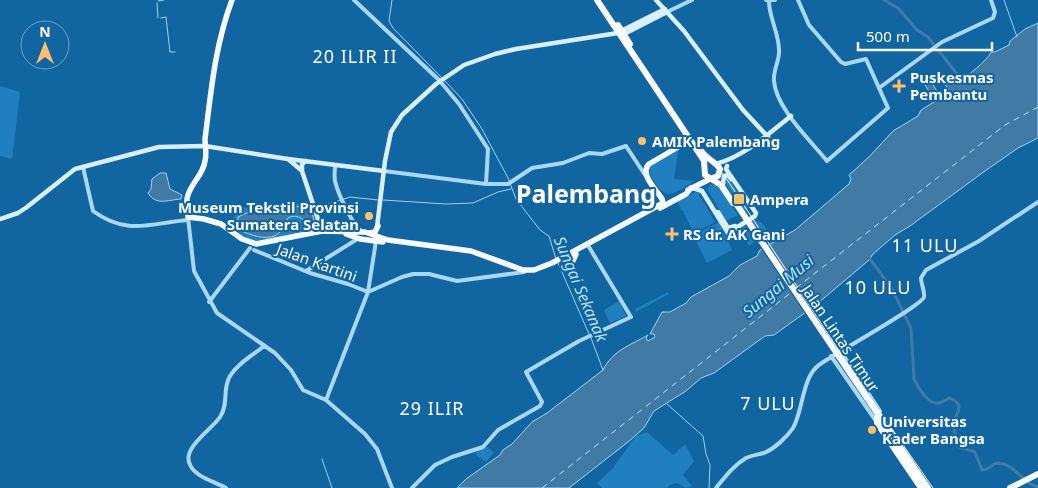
<svg xmlns="http://www.w3.org/2000/svg" width="1038" height="488" font-family="'Noto Sans',sans-serif">
<rect width="100%" height="100%" fill="#1165a0"/>
<path fill="#207fbe" d="M0,86L20,92L12,159L0,156Z
M687,144L678,151L674,179L695,181C667,197 668,202 649,174L651,165Z
M729,178L748,208L744,212L724,182Z
M711,184L719,186L738,215L726,221L707,189Z
M695,192L700,193L699,196L702,199V205L703,201L715,222L694,233L683,212L684,211H682L677,201Z
M303,203C318,205 317,217 321,230L252,242C238,234 223,222 242,208Z
M756,220L762,223L769,233L762,238L750,221Z
M719,222L732,250L707,263L693,235Z
M744,224L755,242L749,246L741,232Z
M668,292L669,294L636,312L635,309Z
M619,301L626,316L610,323L604,310Z
M647,432L673,455L685,444L694,461L683,475L692,486L686,488L677,483L670,485L667,488H602L597,483L612,469L636,436Z
M487,447L494,452L486,462L477,456L475,451Z"/>
<path fill="#417ba5" stroke="#9bd4f8" d="M1038,23V138L1018,148L985,171L910,226L895,235L873,254L869,260L817,304L774,335L765,336L714,373L701,378L686,391L654,411L644,428L628,442L569,488H457L466,479L500,455L503,450L512,444L532,422L547,413L603,370C613,350 631,345 648,335L646,338L648,341L655,337L654,334H650L662,312H670L686,303L691,297L729,276L740,265L757,256L760,250L795,230L849,184L851,179L849,175L869,157L893,131L918,116L921,110L934,102V99L925,85L927,81L931,82L939,94L944,96L949,91L945,84L946,81L952,79L956,83H958C966,77 989,59 991,52H995L1009,45L1010,41L1025,29Z
M160,173H166L170,189L182,195L181,199C167,200 156,206 148,193L151,189L152,179Z
M295,206L311,209L315,224C304,223 299,212 288,218C286,223 284,229 280,232C271,242 252,236 242,231L238,225V217L253,210L263,212Z"/>
<path fill="#1165a0" d="M765,244L811,312L806,315L760,247Z"/>
<g fill="none" stroke-linecap="round" stroke-linejoin="round">
<path stroke="#9bd4f8" stroke-width="1" d="M392,0L389,21L393,28L442,78
M1004,0L1017,37
M158,1L164,0
M157,3L158,18
M161,18L166,17L170,52H175
M445,81L462,99L482,129L508,178L516,199L540,230L549,236L556,259
M383,200L446,204L473,203L498,192L511,189
M320,207L350,197L378,200
M558,263L589,334
M591,338L603,370
M667,404L703,436L706,454L710,465L709,488
M322,459L332,488"/>
<path stroke="#417ba5" stroke-width="3" d="M884,0L898,8L917,30L928,37L964,83
M870,259L892,289L911,328L914,379C918,387 928,405 939,403C943,402 947,399 950,398C967,406 955,413 954,422C953,430 956,439 959,447L975,452L982,470L987,469L996,463C1016,463 1021,483 1038,487"/>
<path stroke="#bae2fb" stroke-width="1" stroke-dasharray="6 5" stroke-linecap="butt" d="M796,288L1005,125L1038,107
M542,488L793,291"/>
<path stroke="#a9d7f5" stroke-width="4" d="M354,0L439,80L459,104L488,149L486,184
M766,0H775
M769,1C769,18 779,33 779,50C780,60 773,69 774,81C776,108 810,140 827,161L888,108L866,59L845,64L841,62L809,25L798,0
M667,12L692,0
M879,88L942,42L993,18L995,12L991,0
M335,165C335,170 334,176 335,181C338,194 352,224 362,232
M83,167L93,211C127,236 151,223 188,220
M384,171L486,184H508L532,168L563,163L589,153L602,154L626,146L645,175
M188,217L194,271L217,313L275,353L291,370L303,390L326,400L365,434L377,449L392,488
M254,250L310,273L348,284L368,292L402,277L413,274H429L457,281L524,272
M306,271L359,238
M209,302L250,248
M840,350L880,411
M831,356L876,421
M326,400L368,292L376,241
M226,488C214,481 193,477 189,462C184,447 212,429 220,417C229,404 222,389 230,376C238,363 252,356 264,346
M412,488L435,465L452,457L483,447L498,430L540,406L542,402L526,372L579,341L631,317L589,247
M716,488C725,477 734,465 746,458C752,455 757,455 764,453C774,449 787,437 793,428C803,411 802,377 819,365C832,355 923,305 924,297C925,291 921,284 921,278L926,270L979,241L1038,202"/>
<path stroke="#daeffe" stroke-width="4.5" d="M656,0L684,31L743,110L768,137
M621,31L665,9
M624,34L667,12
M288,159L301,170
M306,161L302,164V171L322,231
M716,164C745,156 767,135 791,116
M723,184L724,176L728,175L731,179
M693,188L702,191L728,233L755,216L756,213L726,169L727,166
M718,212L728,228L735,226
M0,219L18,213L27,207L75,169L159,147L205,146L288,159L384,171
M377,227L385,161L391,132L402,115L436,84L464,65L495,54L516,49L618,33"/>
<path stroke="#f7fbff" stroke-width="5.5" d="M232,0C215,45 211,92 205,139C205,146 207,154 205,161C203,175 192,182 188,195C185,202 188,210 188,217L204,219L221,224L242,239L256,244L322,231L365,232L388,240L471,251L523,270H534L552,263L663,203L662,199C656,189 639,174 649,164L690,140
M688,190L710,179
M660,208L686,194L691,188
M369,233L375,232L378,226
M346,234L360,239L383,242
M573,261L576,254"/>
<path stroke="#fbfdff" stroke-width="6" d="M597,0L695,147L704,161L705,175L721,185L733,203
M618,25L630,44
M702,152C707,159 716,162 720,169L718,176L710,179
M850,373L928,488
M877,417V423L921,488
M1010,488L1038,474"/>
<path stroke="#fff" stroke-width="1" d="M597,0L696,148L724,175L865,390L933,488"/>
<path stroke="#fbfdff" stroke-width="6" d="M735,202L850,373"/>
</g>
<g fill="#ffbf6d" stroke="#1165a0" stroke-width="2">
<path d="M896.5 78.5h5v5h5v5h-5v5h-5v-5h-5v-5h5z"/>
<circle cx="642" cy="141" r="5"/>
<rect x="733" y="193" width="12" height="12" rx="2.5"/>
<circle cx="369" cy="216" r="5"/>
<path d="M669.5 226.5h5v5h5v5h-5v5h-5v-5h-5v-5h5z"/>
<circle cx="872" cy="430" r="5"/>
</g>
<g text-anchor="middle" dominant-baseline="central" stroke-width="4" stroke-linejoin="round" paint-order="stroke">
<g font-size="15" font-weight="bold" fill="#fff" stroke="#1165a0" text-anchor="start">
<text x="910" y="77">Puskesmas<tspan x="910" dy="17">Pembantu</tspan></text>
<text x="652" y="141">AMIK Palembang</text>
<text x="750" y="199">Ampera</text>
<text x="359" y="207" text-anchor="end">Museum Tekstil Provinsi<tspan x="359" dy="17">Sumatera Selatan</tspan></text>
<text x="683" y="234">RS dr. AK Gani</text>
<text x="882" y="421">Universitas<tspan x="882" dy="17">Kader Bangsa</tspan></text>
</g>
<g font-size="15" fill="#fff" stroke="#1165a0">
<text transform="translate(317 262) rotate(20)">Jalan Kartini</text>
<text transform="translate(841 338) rotate(56)">Jalan Lintas Timur</text>
</g>
<g font-size="16" font-style="italic" fill="#bae2fb" stroke="#1165a0">
<text transform="translate(778 286) rotate(-40)">Sungai Musi</text>
<text transform="translate(581 289) rotate(67)">Sungai Sekanak</text>
</g>
<g font-size="18" letter-spacing="1" fill="#fff" stroke="#1165a0">
<text x="355" y="56">20 ILIR II</text>
<text x="925" y="245">11 ULU</text>
<text x="878" y="287">10 ULU</text>
<text x="768" y="403">7 ULU</text>
<text x="432" y="408">29 ILIR</text>
</g>
<g font-size="25" font-weight="bold" fill="#fff" stroke="#1165a0">
<text x="586" y="193">Palembang</text>
</g>
</g>
<g transform="translate(45 45)"><circle r="24" fill="#1165a0" stroke="#70a3c6"/>
<path d="M0-4L9 19L0 12L-9 19Z" fill="#ffbf6d"/>
<text y="-8" font-size="14" font-weight="bold" text-anchor="middle" fill="#ffffff">N</text>
</g>
<path d="M858 42v8h134v-8" fill="none" stroke="#ffffff" stroke-width="2.5"/>
<text x="866" y="42" font-size="15" fill="#ffffff" stroke="#1165a0" stroke-width="4" paint-order="stroke">500 m</text>
</svg>
